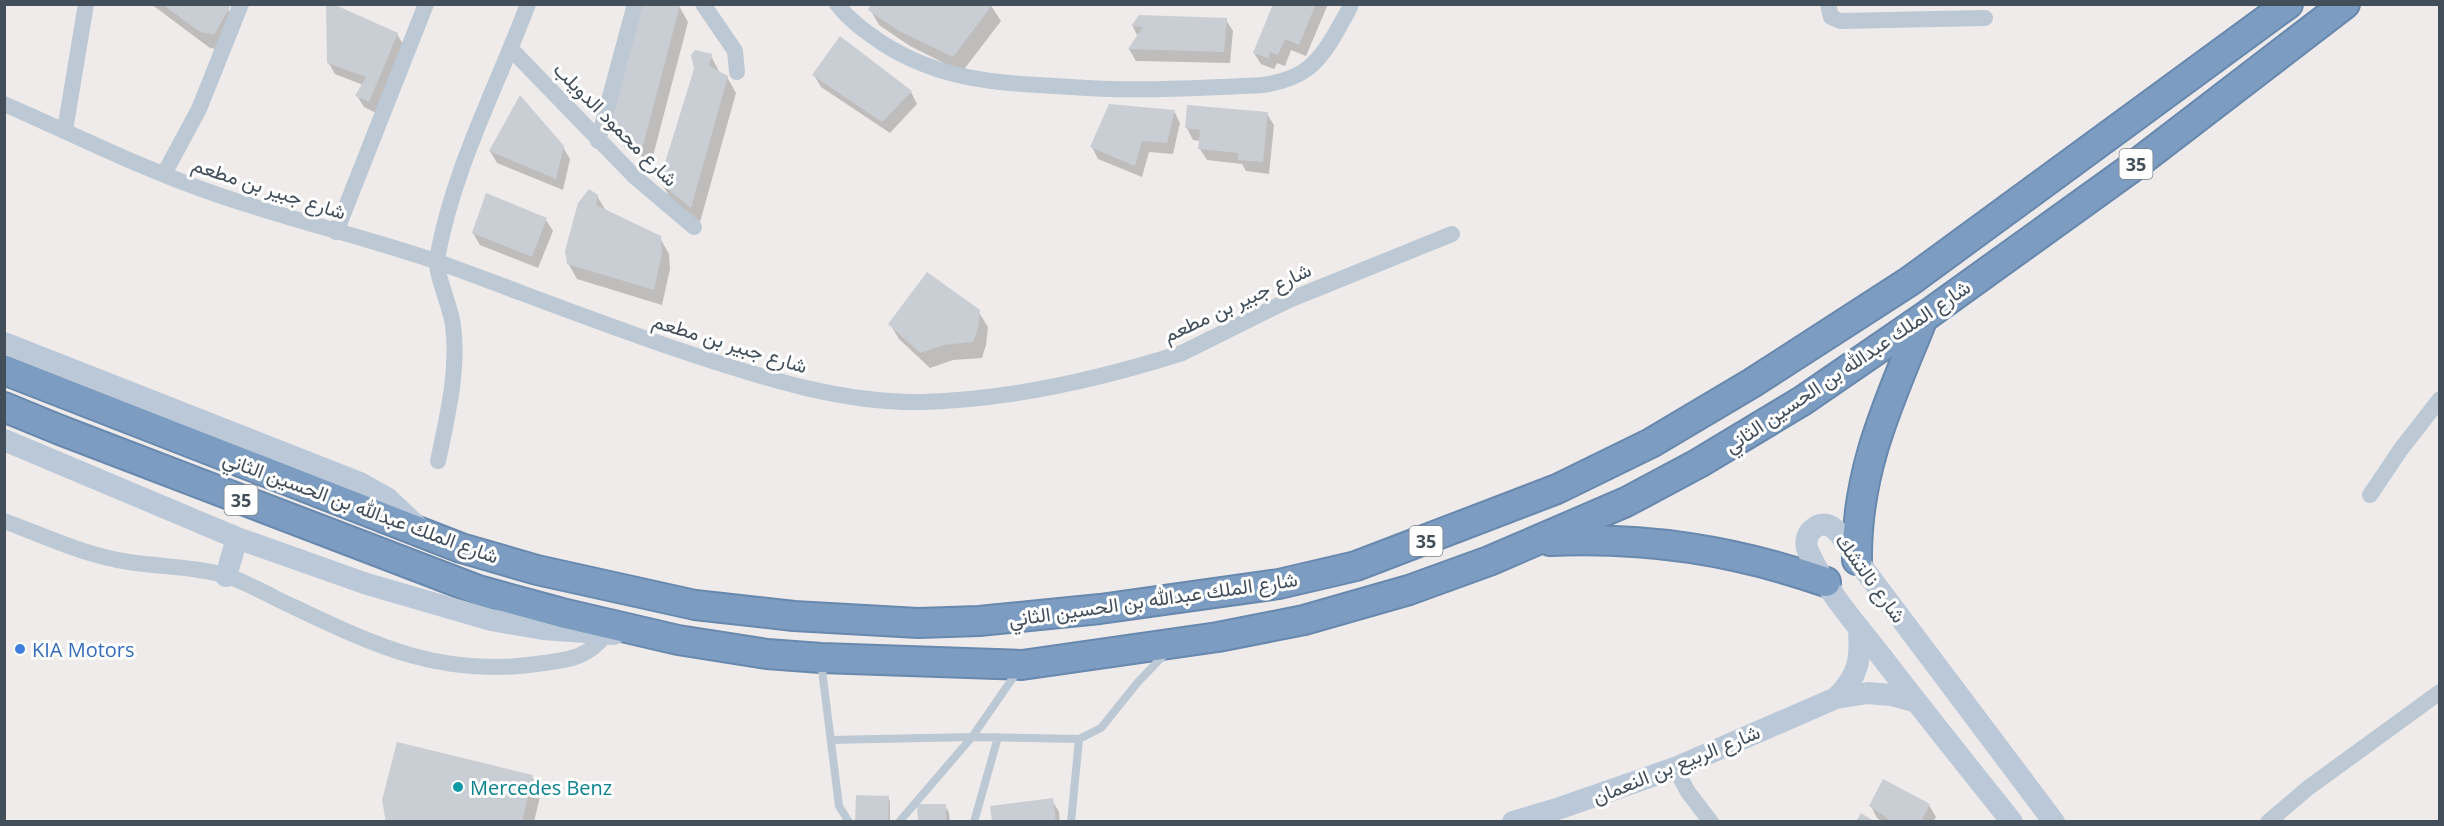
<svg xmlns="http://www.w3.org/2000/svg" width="2444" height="826" font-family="'Open Sans',Vazirmatn,sans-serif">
<rect width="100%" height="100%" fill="#efebeb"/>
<path fill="#0003" d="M151,4H224L238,24L223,50L210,48Z
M645,4L679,6L688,22L652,160L627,151L617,135Z
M990,4L1001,21L962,72L910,46L879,25L870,9Z
M1275,4H1328L1306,56L1291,50L1285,66L1277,63L1274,69L1261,64L1254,53Z
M1140,16L1226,20L1233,31L1230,63L1136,61L1129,49L1138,37L1133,27Z
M397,34L404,46L376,113L364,107L357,96L363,85L335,74L328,62Z
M711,56L720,73L727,77L736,93L700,222L670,198L661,182Z
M814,75L911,92L917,104L890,133L821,87Z
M1174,111L1180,123L1173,154L1149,152L1142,177L1098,159L1092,147Z
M1267,114L1274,125L1269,174L1246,171L1242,164L1207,160L1200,149L1201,141L1193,140L1187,128Z
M563,147L570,159L563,190L497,163L490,151Z
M597,196L606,211L660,238L669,254L670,269L662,305L577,279L568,263Z
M546,220L553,231L538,268L480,245L473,233Z
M978,311L988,327L986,345L982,358L953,360L930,368L899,339L890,324Z
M532,777L541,792L534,822H387Z
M888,798L890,801V822H857Z
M1052,800L1059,812L1060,822H994Z
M945,805L949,813L950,822H919Z
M1929,805L1936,817L1933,822H1883L1877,818L1871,806Z"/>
<path fill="#c9cdd4" d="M162,4H227L230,7L214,35L200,32Z
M326,4H333L398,33L369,102L355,96L366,77L327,63Z
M643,4L680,5L643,146L616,136L609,123Z
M871,4H993L953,57L899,31L868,10Z
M1273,4H1316L1299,45L1285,39L1278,55L1270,52L1268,58L1253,53Z
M1139,15L1227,18L1224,52L1128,49L1143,27L1131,26Z
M840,36L912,91L882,122L812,75Z
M695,50L712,54L709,66L728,76L691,208L659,182L694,69L691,55Z
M520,95L564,146L556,179L489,151Z
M1109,104L1175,110L1167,143L1142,141L1135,166L1090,147Z
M1187,105L1268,112L1263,162L1238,160V153L1198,149L1200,130L1185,128Z
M589,189L598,195L596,205L661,236L662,253L654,290L567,264L565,251L578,203Z
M486,193L547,218L532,257L472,233Z
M927,272L980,310L978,328L973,342L944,345L920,353L888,324Z
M397,742L533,775L522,822H386L382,800Z
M1883,779L1930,804L1921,822H1893L1869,806Z
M856,795L889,796L888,822H855Z
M1053,798L1056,822H992L990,806Z
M917,804H946V822H918Z
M1861,813L1875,822H1856Z"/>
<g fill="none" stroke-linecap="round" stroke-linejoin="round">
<defs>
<path id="highway" d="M4,370L461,548L537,570L695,605L794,616L918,623L979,621L1100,609L1279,584L1356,566L1557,489L1651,443L1752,383L1910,281L2288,4
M4,407L60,430L478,590L562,613L678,640L767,654L821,658L1022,665L1218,637L1304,620L1409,590L1489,561L1626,502L1699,463L1802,401L1923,318L2130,169L2345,4
M1550,541C1648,537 1733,550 1826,582
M1857,560C1856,469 1890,400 1923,318"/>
</defs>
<use href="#highway" stroke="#6888ad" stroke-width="32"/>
<path stroke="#bcc8d3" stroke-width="8" d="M821,662L839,806L849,822
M831,740L972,737L1079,739L1101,728L1138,682L1166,653
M899,822L972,737L1017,672
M974,822L998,737
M1071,822L1079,739"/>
<path stroke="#bcc8d3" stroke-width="16" d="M703,4L735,51L737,72
M837,4C849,20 866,32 882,43C943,82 1000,83 1071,87C1135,92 1198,88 1263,85C1303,79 1318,65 1338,29C1342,21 1348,13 1351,4
M1828,4L1831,17L1840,21L1985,18
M511,49L635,177L694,227
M4,104C71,133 136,166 204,190C281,218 363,236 441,263C526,294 611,328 697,356C770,380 844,403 921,402C1008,400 1100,379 1182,353L1289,300L1452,234
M65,130L86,4
M598,141L635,4
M164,174L199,109L241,4
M336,232L426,4
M438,461C447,418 459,370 453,325C451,308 435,273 437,259C453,169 496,89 528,4
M2370,495L2401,449L2440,399
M4,521C45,536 86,556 129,562C161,567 192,566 224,575C248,582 271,597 294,607C378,647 442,677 537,664C565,660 588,659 605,635
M1675,768L1688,792L1711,822
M2268,822L2308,788L2440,692"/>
<path stroke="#bbc8d8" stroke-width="22" d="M4,343L360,483L387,498L421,530
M4,440L237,538L367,584L491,620L543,629L614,634
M226,576L237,538
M1836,698C1859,676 1861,659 1859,628
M1513,822L1560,808L1675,768L1836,698L1868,693L1891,695L1917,702
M2012,822C1968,767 1924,712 1881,656C1856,624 1825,589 1808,551C1805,545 1806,535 1812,530C1832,511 1848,547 1857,560L2054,822"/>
<use href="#highway" stroke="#7c9dc1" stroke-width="28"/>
</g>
<circle fill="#3f7fe0" stroke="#fff" stroke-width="2" cx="20" cy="649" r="6"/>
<circle fill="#0f9aa8" stroke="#fff" stroke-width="2" cx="458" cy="787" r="6"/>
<g text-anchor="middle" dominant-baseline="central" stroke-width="6" stroke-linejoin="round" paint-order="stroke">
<g fill="#fff" stroke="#7b848c" stroke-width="1.5">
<rect x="2119.5" y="149" width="33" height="30" rx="4.5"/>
<rect x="224.5" y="485" width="33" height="30" rx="4.5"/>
<rect x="1409.5" y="526" width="33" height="30" rx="4.5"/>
</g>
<g font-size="18" font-weight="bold" fill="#424f5b">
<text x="2136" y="164">35</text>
<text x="241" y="500">35</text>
<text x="1426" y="541">35</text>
</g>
<g font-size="20" fill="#424f5b" stroke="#fff">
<text transform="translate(616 124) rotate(45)">شارع محمود الدويلب</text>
<text transform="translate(269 188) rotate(18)">شارع جبير بن مطعم</text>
<text transform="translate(1237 302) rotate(-25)">شارع جبير بن مطعم</text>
<text transform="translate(730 343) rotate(17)">شارع جبير بن مطعم</text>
<text transform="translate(1847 366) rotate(-34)">شارع الملك عبدالله بن الحسين الثاني</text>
<text transform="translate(361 507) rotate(20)">شارع الملك عبدالله بن الحسين الثاني</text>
<text transform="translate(1871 578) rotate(54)">شارع نالتشك</text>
<text transform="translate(1153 599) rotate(-8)">شارع الملك عبدالله بن الحسين الثاني</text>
<text transform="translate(1676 764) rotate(-22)">شارع الربيع بن النعمان</text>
</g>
<g font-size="20" fill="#366cbe" stroke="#fff" text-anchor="start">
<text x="32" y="649">KIA Motors</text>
</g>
<g font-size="20" fill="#0d838f" stroke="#fff" text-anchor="start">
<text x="470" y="787">Mercedes Benz</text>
</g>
</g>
<rect width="2444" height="826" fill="none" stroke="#424f5b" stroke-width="12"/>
</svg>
